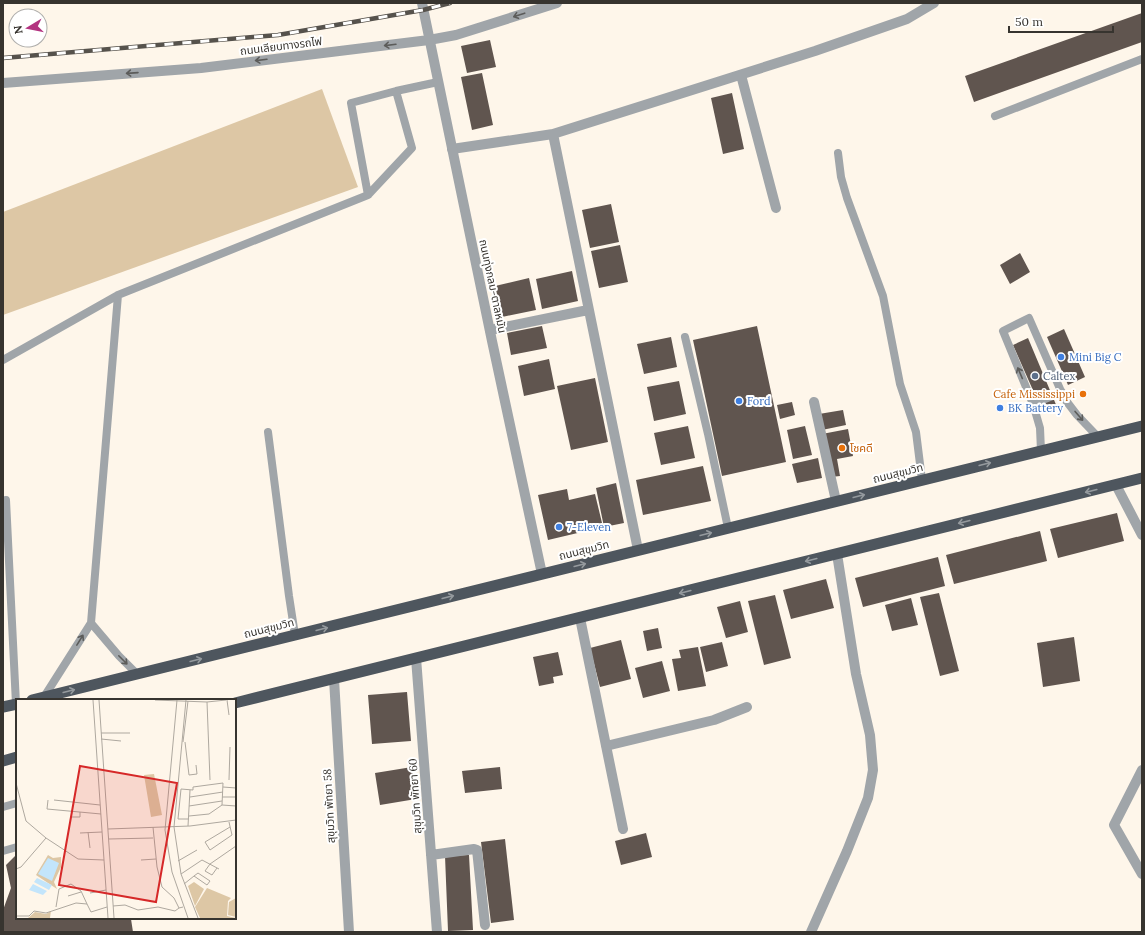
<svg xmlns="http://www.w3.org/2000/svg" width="1145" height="935" font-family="Lora,'Noto Sans Thai',serif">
<rect width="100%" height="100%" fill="#fef6ea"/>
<path fill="#ddc7a5" d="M322,89L358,187L3,315V212Z"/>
<path fill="#60554f" d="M1142,13V42L974,102L965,76Z
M490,40L496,67L467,73L461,46Z
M482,73L493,125L472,130L461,77Z
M732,93L744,149L723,154L711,98Z
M611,204L619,242L590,248L582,210Z
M620,245L628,282L599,288L591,251Z
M1020,253L1030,272L1010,284L1000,265Z
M572,271L578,301L542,309L536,279Z
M529,278L536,310L502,317L495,286Z
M542,326L547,348L511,355L507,333Z
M757,326L786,462L722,476L693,340Z
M1064,329L1085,377L1068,385L1047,337Z
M671,337L677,367L644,374L637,344Z
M1028,338L1057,407L1043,413L1013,345Z
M549,359L555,389L524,396L518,366Z
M595,378L608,442L571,450L557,386Z
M679,381L686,414L654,421L647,387Z
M792,402L795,415L780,419L777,405Z
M843,410L846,425L822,430L819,414Z
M688,426L695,458L661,465L654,433Z
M805,426L812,455L793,459L787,430Z
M848,429L853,456L837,459L840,476L831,477L822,434Z
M818,458L822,478L797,483L792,464Z
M703,466L711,501L643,515L636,480Z
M616,483L624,523L604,527L596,488Z
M567,489L569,500L595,494L603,527L548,540L538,495Z
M1117,513L1124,541L1058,558L1050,529Z
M1040,531L1047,561L954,584L946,555Z
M938,557L945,586L863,607L855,578Z
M826,579L834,608L791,619L783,590Z
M939,593L959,671L940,676L920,597Z
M775,595L791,658L764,665L748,601Z
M911,598L918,625L892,631L885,605Z
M740,601L748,632L726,638L717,607Z
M658,628L662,648L647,651L643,631Z
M1074,637L1080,681L1043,687L1037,643Z
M621,640L631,679L600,687L590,648Z
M722,642L728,666L706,672L700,647Z
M698,647L706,686L678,691L672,659L681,658L679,650Z
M558,652L563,675L553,677L554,683L539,686L533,657Z
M662,661L670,691L643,698L635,668Z
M407,692L411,741L372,744L368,695Z
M412,767L416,799L380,805L375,773Z
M500,767L502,789L465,793L462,771Z
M646,833L652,857L621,865L615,841Z
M505,839L514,920L491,923L481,842Z
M17,854V918H133L131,919L133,932H3V910L11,888L6,865Z
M469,855L473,930L448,931L445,856Z"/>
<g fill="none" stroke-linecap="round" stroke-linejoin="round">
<path stroke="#a0a5a9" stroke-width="8" d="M396,91L351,103L368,195L412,148L396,91L438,82
M995,116L1142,59
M838,153L841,177L847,198L883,296L900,384L916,432L922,480
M685,337L708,434L728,528
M3,360L118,295L368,195
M1033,404L1062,392
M268,432L289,596L295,635
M1041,451L1040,428L1033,404L1003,331L1029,318L1064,398L1077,415L1098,437
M6,500L16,704
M91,623L119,656L137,674
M44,697L91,623L118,295
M3,807L17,803
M3,851L17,847"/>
<path stroke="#a0a5a9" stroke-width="10" d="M741,75L776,208
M553,134L638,550
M452,149L553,134L815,51L907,19L934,3
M490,330L588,310
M814,402L836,501
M1116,485L1142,535
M580,618L623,829
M416,658L437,932
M334,679L349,932
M606,746L714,720L747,707
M1142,770L1114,825L1142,874
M431,855L474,849L477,850L485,925
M811,932L847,851L868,798L873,770L870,735L856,674L837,554"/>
<path stroke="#a0a5a9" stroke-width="10" d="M422,3L492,341L542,574
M3,83L201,68L429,40L456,35L557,3"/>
<path stroke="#4e565e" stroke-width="11" d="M32,700L1142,426
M235,703L1142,478
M3,707L17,704
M3,761L17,757"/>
<defs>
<path id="rail" d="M3,58L278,35L423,10L450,3"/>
</defs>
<use href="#rail" stroke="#56524c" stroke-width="4.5"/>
<use href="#rail" stroke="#fff" stroke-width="3" stroke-dasharray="9" stroke-linecap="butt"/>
</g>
<defs><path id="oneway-shaft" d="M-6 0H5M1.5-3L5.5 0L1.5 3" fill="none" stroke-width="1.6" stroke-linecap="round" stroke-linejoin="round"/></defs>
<g stroke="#5c5c5a">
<use href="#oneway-shaft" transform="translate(519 15) rotate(162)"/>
<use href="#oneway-shaft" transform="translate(390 45) rotate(173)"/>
<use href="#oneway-shaft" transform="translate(261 60) rotate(173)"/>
<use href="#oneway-shaft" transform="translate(132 73) rotate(176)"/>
<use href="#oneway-shaft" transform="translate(1020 373) rotate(-113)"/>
<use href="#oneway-shaft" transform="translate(1079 416) rotate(49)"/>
<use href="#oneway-shaft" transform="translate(80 640) rotate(-58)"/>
<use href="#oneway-shaft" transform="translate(123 660) rotate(45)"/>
</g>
<g stroke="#959a9e">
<use href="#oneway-shaft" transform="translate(985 464) rotate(-14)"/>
<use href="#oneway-shaft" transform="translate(1091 491) rotate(166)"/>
<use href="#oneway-shaft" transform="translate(859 496) rotate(-14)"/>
<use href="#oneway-shaft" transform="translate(964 522) rotate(166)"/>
<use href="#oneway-shaft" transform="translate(706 534) rotate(-14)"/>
<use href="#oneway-shaft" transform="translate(811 560) rotate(166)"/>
<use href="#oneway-shaft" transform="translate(580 565) rotate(-14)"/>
<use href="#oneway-shaft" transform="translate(685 592) rotate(166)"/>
<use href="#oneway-shaft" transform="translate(448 597) rotate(-14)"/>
<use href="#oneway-shaft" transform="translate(322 629) rotate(-14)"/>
<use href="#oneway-shaft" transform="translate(196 660) rotate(-14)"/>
<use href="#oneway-shaft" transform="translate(69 691) rotate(-14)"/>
</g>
<g fill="#3f7fe0" stroke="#fff" stroke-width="1.5">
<circle cx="1061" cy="357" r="4"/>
<circle cx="739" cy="401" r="4"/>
<circle cx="1000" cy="408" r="4"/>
<circle cx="559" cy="527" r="4"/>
</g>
<circle fill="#5c6f8a" stroke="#fff" stroke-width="1.5" cx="1035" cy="376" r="4"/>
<g fill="#e8710a" stroke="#fff" stroke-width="1.5">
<circle cx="1083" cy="394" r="4"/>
<circle cx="842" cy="448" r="4"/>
</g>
<g text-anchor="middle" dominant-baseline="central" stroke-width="4" stroke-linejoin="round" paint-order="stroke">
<g font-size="11" fill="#37342f" stroke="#fff">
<text transform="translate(281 46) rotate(-7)">ถนนเลียบทางรถไฟ</text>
<text transform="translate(493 286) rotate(78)">ถนนทุ่งกลม-ตาลหมัน</text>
<text transform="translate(898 473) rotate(-14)">ถนนสุขุมวิท</text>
<text transform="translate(584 550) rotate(-14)">ถนนสุขุมวิท</text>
<text transform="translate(269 628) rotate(-14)">ถนนสุขุมวิท</text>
<text transform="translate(415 796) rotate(-94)">สุขุมวิท พัทยา 60</text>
<text transform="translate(329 806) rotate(-93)">สุขุมวิท พัทยา 58</text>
</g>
<g font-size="11" fill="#366cbe" stroke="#fff" text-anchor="start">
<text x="1069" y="357">Mini Big C</text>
<text x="747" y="401">Ford</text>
<text x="1008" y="408">BK Battery</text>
<text x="567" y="527">7-Eleven</text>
</g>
<g font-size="11" fill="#4e5e75" stroke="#fff" text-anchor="start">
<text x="1043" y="376">Caltex</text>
</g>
<g font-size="11" fill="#c56008" stroke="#fff" text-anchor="end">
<text x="1075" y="394">Cafe Mississippi</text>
<text x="850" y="448" text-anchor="start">โชคดี</text>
</g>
</g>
<g transform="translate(16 699)">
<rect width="220" height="220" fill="#fef6ea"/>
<path d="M138,75L146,116L135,118L128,76ZM32,156L37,159L45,158V168L38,183L41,190L20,176ZM178,183L188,190L179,207L172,187ZM191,189L215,199L212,202L211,217L220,219H184L179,208ZM220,199V218L212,216L213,203ZM35,212L34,219H12L19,213L30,215Z" fill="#ddc7a5"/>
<path d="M32,159L43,164L36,182L22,175ZM21,179L36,186L33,191L18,183ZM17,185L31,192L27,196L13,191Z" fill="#c3e5fb"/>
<path fill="none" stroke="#aea89f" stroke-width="1" d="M77,1L92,219M83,1L98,219M139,1L191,3L210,1M161,1L149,131L156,173L172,219M170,1L158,128L165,175L182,219M211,1L213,16M191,3L194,81M85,34H114M85,40L105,42M167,43L172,2M169,43L173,76L181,75L180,66M213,81L214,48M0,84L10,122L30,139M207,88L220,89M174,98L207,93M206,98H220M32,101L31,110L85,115M38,101L84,106M173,107L206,102M173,117L193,115L206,106L220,107M56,118H64V113M173,120H162L165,90L177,91V88L207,84L206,106M213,123L216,136L194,151L189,143L214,128M172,127L174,91M137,128L141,168L146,188L158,199L163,209L167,208M92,130L174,127L220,121M72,133L74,149M64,134L86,133M93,140L137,139M125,161L140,160M162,162L181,151M201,169L196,176L189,172L194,165L220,147M0,170L5,168L30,139L62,160L88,161M165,175L186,161L203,170M168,185L178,177L182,174L194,182L191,186L178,177M74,194L90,191M52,197L65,193M97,207L109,206L122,211L142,208L159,212L163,209M40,208L43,190L55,185L65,192L71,205M0,217H13L18,212L30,214L60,204L71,205L75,213L91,208"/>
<path fill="#d62828" fill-opacity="0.15" stroke="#d62828" stroke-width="2" d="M64,67L161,84L140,203L43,186Z"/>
<rect width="220" height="220" fill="none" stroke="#37342f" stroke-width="2"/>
</g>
<rect width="1145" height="935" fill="none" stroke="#37342f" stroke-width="8"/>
<g transform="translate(28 28) rotate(260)"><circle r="19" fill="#ffffff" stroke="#afaeac"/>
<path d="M0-3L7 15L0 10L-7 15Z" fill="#b33380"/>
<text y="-6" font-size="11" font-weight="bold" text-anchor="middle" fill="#37342f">N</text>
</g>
<path d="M1009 26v6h104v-6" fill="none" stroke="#37342f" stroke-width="2"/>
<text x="1015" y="26" font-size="12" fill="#37342f" stroke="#ffffff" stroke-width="3" paint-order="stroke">50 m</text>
</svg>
